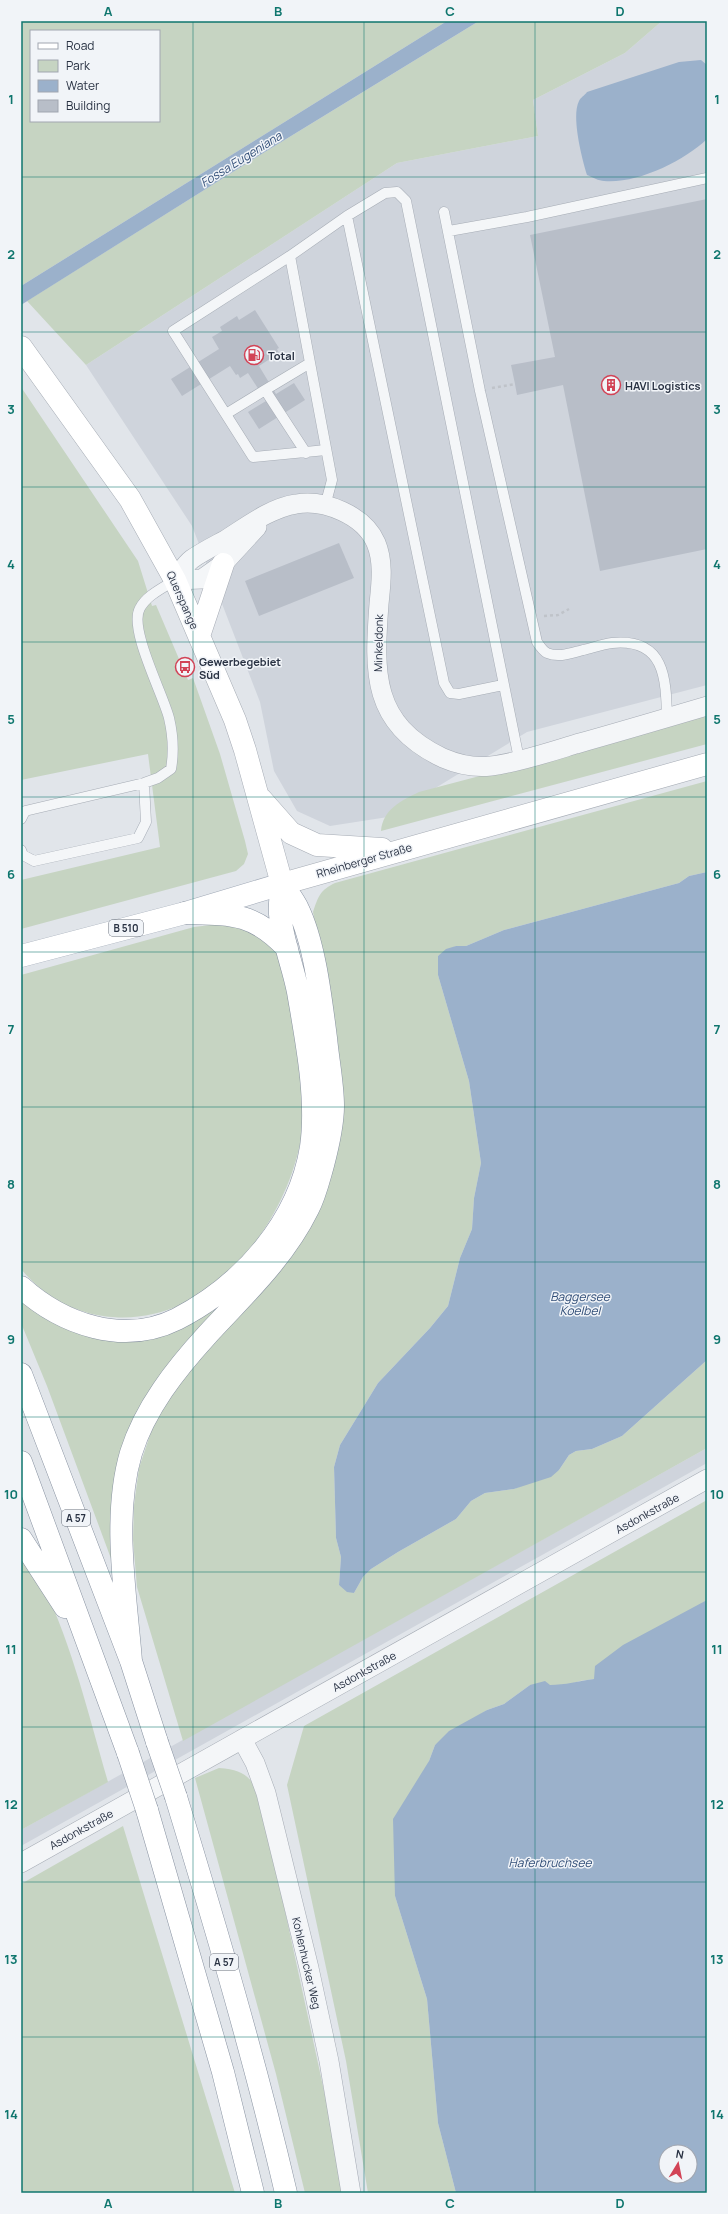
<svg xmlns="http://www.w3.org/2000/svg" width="728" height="2214" font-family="Manrope,sans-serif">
<rect width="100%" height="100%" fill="#e1e5ea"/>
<path fill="#cfd4dc" d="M662,21H707V685L527,732L388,817L330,826L297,811L274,771L260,702L192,526L86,365L397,163L538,136L533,100L625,53Z
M707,1448V1463L21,1846V1830Z"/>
<path fill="#c6d4c2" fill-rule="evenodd" d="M21,21H447L21,286ZM31,31H159V121H31Z
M479,21H662L625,53L533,100L538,136L397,163L86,365L27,301L260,155Z
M21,387L138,561L152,606L156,605L188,680L193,678L220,754L245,841L248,854L244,864L236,871L21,929V880L160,847L148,754L21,780Z
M707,716V744L381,831C383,809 401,801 419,792Z
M707,781V872L689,876L679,883L504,930L466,946H456L438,956V975L469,1081L481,1163L474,1198L472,1229L460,1258L448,1306L430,1328L378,1383L340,1445L334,1467L336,1538L341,1557L339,1585L354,1593L363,1577L371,1569L398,1552L456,1519L471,1501L485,1493L514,1489L559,1470L569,1455L576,1451L592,1449L622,1436L707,1360V1448L183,1741L137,1587L133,1540L134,1505L139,1468L151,1432L166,1401L208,1348L265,1289L292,1256L312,1224L335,1031L313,912C318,897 320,890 335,883Z
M227,923C232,923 238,923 243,925C250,928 273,946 279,953C286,961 293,1011 294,1024C298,1062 308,1102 301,1139C284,1230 204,1331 103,1316C70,1311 43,1295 21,1269V975L194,927Z
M232,1290L152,1390L113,1564L47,1386L21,1323V1295L116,1335Z
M707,1500V1600L594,1679L580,1681L567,1685H530L504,1704L487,1710L435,1745L429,1761L395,1896L427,1999L438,2123L456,2193H368L346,2061L287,1785L304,1726Z
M21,1550C28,1562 37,1574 44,1587C73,1649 89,1716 108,1782L21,1830Z
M219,1768C241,1770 246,1773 259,1791L334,2137L343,2193H305L276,2074L195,1778Z
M123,1826L235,2193H21V1884Z"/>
<path fill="#9bb1cb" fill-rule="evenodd" d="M447,21H479L260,155L21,305V286Z
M701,60L707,65V139C684,161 637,184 604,181C599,181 592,177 587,175C582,159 571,116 579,101C580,98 585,95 587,92L679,62Z
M707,872V1360L622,1436L592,1449L576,1451L569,1455L559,1470L551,1477L514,1489L485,1493L471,1501L456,1519L398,1552L371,1569L363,1577L354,1593L347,1592L339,1585L341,1557L336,1538L334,1467L340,1445L378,1383L430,1328L448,1306L460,1258L472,1229L474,1198L481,1163L469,1081L438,975V956L446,949L456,946H466L504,930L679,883L689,876Z
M707,1600V2193H456L438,2123L427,1999L395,1896L393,1819L429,1761L435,1745L449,1731L487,1710L504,1704L530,1685L545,1681L550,1685C565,1685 579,1681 594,1679L595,1666L623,1645ZM666,2152H690V2176H666Z"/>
<path fill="#b8bec8" d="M707,199V549L600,571L563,385L517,395L515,384L511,365L555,357L530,235Z
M255,310L279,348L277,349L279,353L259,366L276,394L294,383L305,400L259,429L248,412L266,401L248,373L240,378L238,374L236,375L230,366L182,396L171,379L219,349L212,337L222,331L220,327L237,316L239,320Z
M339,543L354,578L259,616L245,581Z"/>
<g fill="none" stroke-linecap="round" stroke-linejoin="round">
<defs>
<path id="lane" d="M444,212L480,391L537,642C539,645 543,651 547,653C559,658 571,653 583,650C592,648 603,644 612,643C665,638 666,678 667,718
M347,216L444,683L450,693L459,694L503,685
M449,231L527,217L707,178
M290,256L332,480L325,506
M265,390L310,363
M226,414L265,390L306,453
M326,450L253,457L173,331L290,256L347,216L385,193L397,192L406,201L519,759
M21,819L25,811L144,783L158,778L171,769C174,752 173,735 169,718C163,694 128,628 140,608C147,595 163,588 175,580
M21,850L23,855L34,861L138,838L146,822L144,783"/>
<path id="street" d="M175,580C180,573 185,564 192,559C202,552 214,546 225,540C246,527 270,508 296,504C324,499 364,515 376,543C384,562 381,584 379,604C374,672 371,724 443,758C457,764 475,768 491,766C517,763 550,752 576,744C619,732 663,719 707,706
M175,580L202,579L223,564L257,527
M242,1739L255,1763L266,1793L309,1968L329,2061L351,2193
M21,1863L707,1479"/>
<path id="secondary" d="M21,347L130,499L175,580L235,720L245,750L282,884L707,764
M199,636L223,564
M261,799L291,833L317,845L382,849"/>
<path id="primary" d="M21,956L185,913L282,884"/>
<path id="highway" d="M185,913C231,914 253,912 287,948
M21,1287C62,1324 123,1346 177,1319C243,1285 299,1222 311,1147C318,1099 306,1039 298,992C293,966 282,940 280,914C279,904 281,894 282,884
M21,1374L131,1661L157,1742
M21,1462L128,1753
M21,1539L65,1607
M131,1661C126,1596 112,1517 131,1453C145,1408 176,1369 207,1335C243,1296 284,1258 308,1209C315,1196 319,1179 323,1165C328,1146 333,1125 333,1106C333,1084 328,1060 326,1038C321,1000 315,944 298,909C294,900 287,892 282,884
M176,1797C216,1928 255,2060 286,2193
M147,1810L223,2072L253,2193"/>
</defs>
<use href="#lane" stroke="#a6acb5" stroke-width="11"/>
<use href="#street" stroke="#a6acb5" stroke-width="20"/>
<use href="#secondary" stroke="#a6acb5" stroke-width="23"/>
<use href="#primary" stroke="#a0a9b6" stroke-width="23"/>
<use href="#highway" stroke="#8892a1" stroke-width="23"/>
<path stroke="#bfc3c9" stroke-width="2.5" stroke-dasharray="3 3" stroke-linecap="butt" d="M492,388L515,384
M544,616L558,615L569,609"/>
<use href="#lane" stroke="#f4f6f8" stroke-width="10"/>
<use href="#street" stroke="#f4f6f8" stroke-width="19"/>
<use href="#secondary" stroke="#fff" stroke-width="22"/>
<use href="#primary" stroke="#fff" stroke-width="22"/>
<use href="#highway" stroke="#fff" stroke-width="22"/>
<defs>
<path id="highway-bridge" d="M157,1742L176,1797
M128,1753L147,1810"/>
</defs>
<use href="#highway-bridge" stroke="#8892a1" stroke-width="23" stroke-linecap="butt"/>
<use href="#highway-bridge" stroke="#fff" stroke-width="22"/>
</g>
<path fill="none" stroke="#0f766e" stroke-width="1" stroke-opacity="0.55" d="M193,21V2193M364,21V2193M535,21V2193M21,177H707M21,332H707M21,487H707M21,642H707M21,797H707M21,952H707M21,1107H707M21,1262H707M21,1417H707M21,1572H707M21,1727H707M21,1882H707M21,2037H707"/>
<defs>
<symbol id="fuel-ring" viewBox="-11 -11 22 22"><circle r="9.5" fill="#f1f4f8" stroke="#d24356" stroke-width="1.5"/><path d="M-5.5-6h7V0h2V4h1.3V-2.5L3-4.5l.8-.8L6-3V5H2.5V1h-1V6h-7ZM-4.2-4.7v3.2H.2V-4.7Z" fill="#d24356"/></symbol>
<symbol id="building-ring" viewBox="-11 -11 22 22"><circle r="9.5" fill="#f1f4f8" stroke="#d24356" stroke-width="1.5"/><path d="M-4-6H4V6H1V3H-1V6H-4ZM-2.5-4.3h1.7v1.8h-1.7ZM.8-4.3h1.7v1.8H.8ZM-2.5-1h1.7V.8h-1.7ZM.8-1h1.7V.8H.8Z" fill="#d24356"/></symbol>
<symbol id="bus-ring" viewBox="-11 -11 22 22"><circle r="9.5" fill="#f1f4f8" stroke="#d24356" stroke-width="1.5"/><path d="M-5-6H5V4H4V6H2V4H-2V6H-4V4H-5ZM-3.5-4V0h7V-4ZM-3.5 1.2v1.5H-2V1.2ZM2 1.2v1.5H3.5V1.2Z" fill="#d24356"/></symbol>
</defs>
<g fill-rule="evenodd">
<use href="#fuel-ring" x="243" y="344" width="22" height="22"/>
<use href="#building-ring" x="600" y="374" width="22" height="22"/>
<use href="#bus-ring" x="174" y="656" width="22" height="22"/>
</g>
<g text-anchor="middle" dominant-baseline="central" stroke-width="3" stroke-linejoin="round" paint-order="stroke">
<g fill="#f1f4f8" stroke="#656c79" stroke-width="1">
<rect x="109" y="920" width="34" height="16" rx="3"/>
<rect x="62" y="1510" width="28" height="16" rx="3"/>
<rect x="210" y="1954" width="28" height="16" rx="3"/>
</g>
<g font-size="10" font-weight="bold" fill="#293243">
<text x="126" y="928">B 510</text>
<text x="76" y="1518">A 57</text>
<text x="224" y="1962">A 57</text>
</g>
<g font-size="11" font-weight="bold" fill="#293243" stroke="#f1f4f8" text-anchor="start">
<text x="268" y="355">Total</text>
<text x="625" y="385">HAVI Logistics</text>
<text x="199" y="661">Gewerbegebiet<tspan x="199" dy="13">Süd</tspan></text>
</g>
<g font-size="11" fill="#293243" stroke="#f1f4f8">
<text transform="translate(183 600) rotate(66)">Querspange</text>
<text transform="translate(378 643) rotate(-89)">Minkeldonk</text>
<text transform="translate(364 860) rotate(-16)">Rheinberger Straße</text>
<text transform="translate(647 1513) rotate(-29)">Asdonkstraße</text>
<text transform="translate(364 1671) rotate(-29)">Asdonkstraße</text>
<text transform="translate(81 1829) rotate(-29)">Asdonkstraße</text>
<text transform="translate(307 1963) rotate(77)">Kohlenhucker Weg</text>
</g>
<g font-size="12" font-style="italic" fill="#324f78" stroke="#f1f4f8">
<text transform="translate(241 159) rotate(-32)">Fossa Eugeniana</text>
<text x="580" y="1296">Baggersee<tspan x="580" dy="14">Koelbel</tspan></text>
<text x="550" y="1862">Haferbruchsee</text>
</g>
</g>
<rect width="728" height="2214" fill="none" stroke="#f1f4f8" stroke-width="44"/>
<rect x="30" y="30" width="130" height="92" fill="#f1f4f8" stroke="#a1a6b0"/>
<rect x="38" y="43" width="20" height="6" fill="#ffffff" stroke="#a1a6b0"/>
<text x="66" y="50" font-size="12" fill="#293243">Road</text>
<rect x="38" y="60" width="20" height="12" fill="#c6d4c2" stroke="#a1a6b0"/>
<text x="66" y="70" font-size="12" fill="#293243">Park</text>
<rect x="38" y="80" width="20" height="12" fill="#9bb1cb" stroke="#a1a6b0"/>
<text x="66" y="90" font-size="12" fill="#293243">Water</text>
<rect x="38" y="100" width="20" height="12" fill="#b8bec8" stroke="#a1a6b0"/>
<text x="66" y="110" font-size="12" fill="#293243">Building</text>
<g transform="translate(678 2164) rotate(10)"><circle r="19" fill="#f1f4f8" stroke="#a1a6b0"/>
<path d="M0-3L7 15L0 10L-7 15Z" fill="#d24356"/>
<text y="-6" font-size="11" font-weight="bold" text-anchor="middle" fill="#293243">N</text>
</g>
<rect x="22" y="22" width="684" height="2170" fill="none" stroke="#0f766e" stroke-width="1.5"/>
<g font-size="13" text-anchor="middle" font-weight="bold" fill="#0f766e">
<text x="108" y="16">A</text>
<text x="278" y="16">B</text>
<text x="450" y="16">C</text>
<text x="620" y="16">D</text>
<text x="11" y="104">1</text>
<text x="717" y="104">1</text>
<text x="11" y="259">2</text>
<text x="717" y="259">2</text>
<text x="11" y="414">3</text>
<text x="717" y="414">3</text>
<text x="11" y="569">4</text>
<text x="717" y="569">4</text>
<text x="11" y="724">5</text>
<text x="717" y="724">5</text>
<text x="11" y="879">6</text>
<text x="717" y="879">6</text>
<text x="11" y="1034">7</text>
<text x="717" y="1034">7</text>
<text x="11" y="1189">8</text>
<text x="717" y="1189">8</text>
<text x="11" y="1344">9</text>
<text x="717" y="1344">9</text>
<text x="11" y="1499">10</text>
<text x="717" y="1499">10</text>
<text x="11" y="1654">11</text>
<text x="717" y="1654">11</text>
<text x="11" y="1809">12</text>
<text x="717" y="1809">12</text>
<text x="11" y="1964">13</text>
<text x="717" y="1964">13</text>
<text x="11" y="2119">14</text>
<text x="717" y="2119">14</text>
<text x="108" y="2208">A</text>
<text x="278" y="2208">B</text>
<text x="450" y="2208">C</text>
<text x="620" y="2208">D</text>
</g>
</svg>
